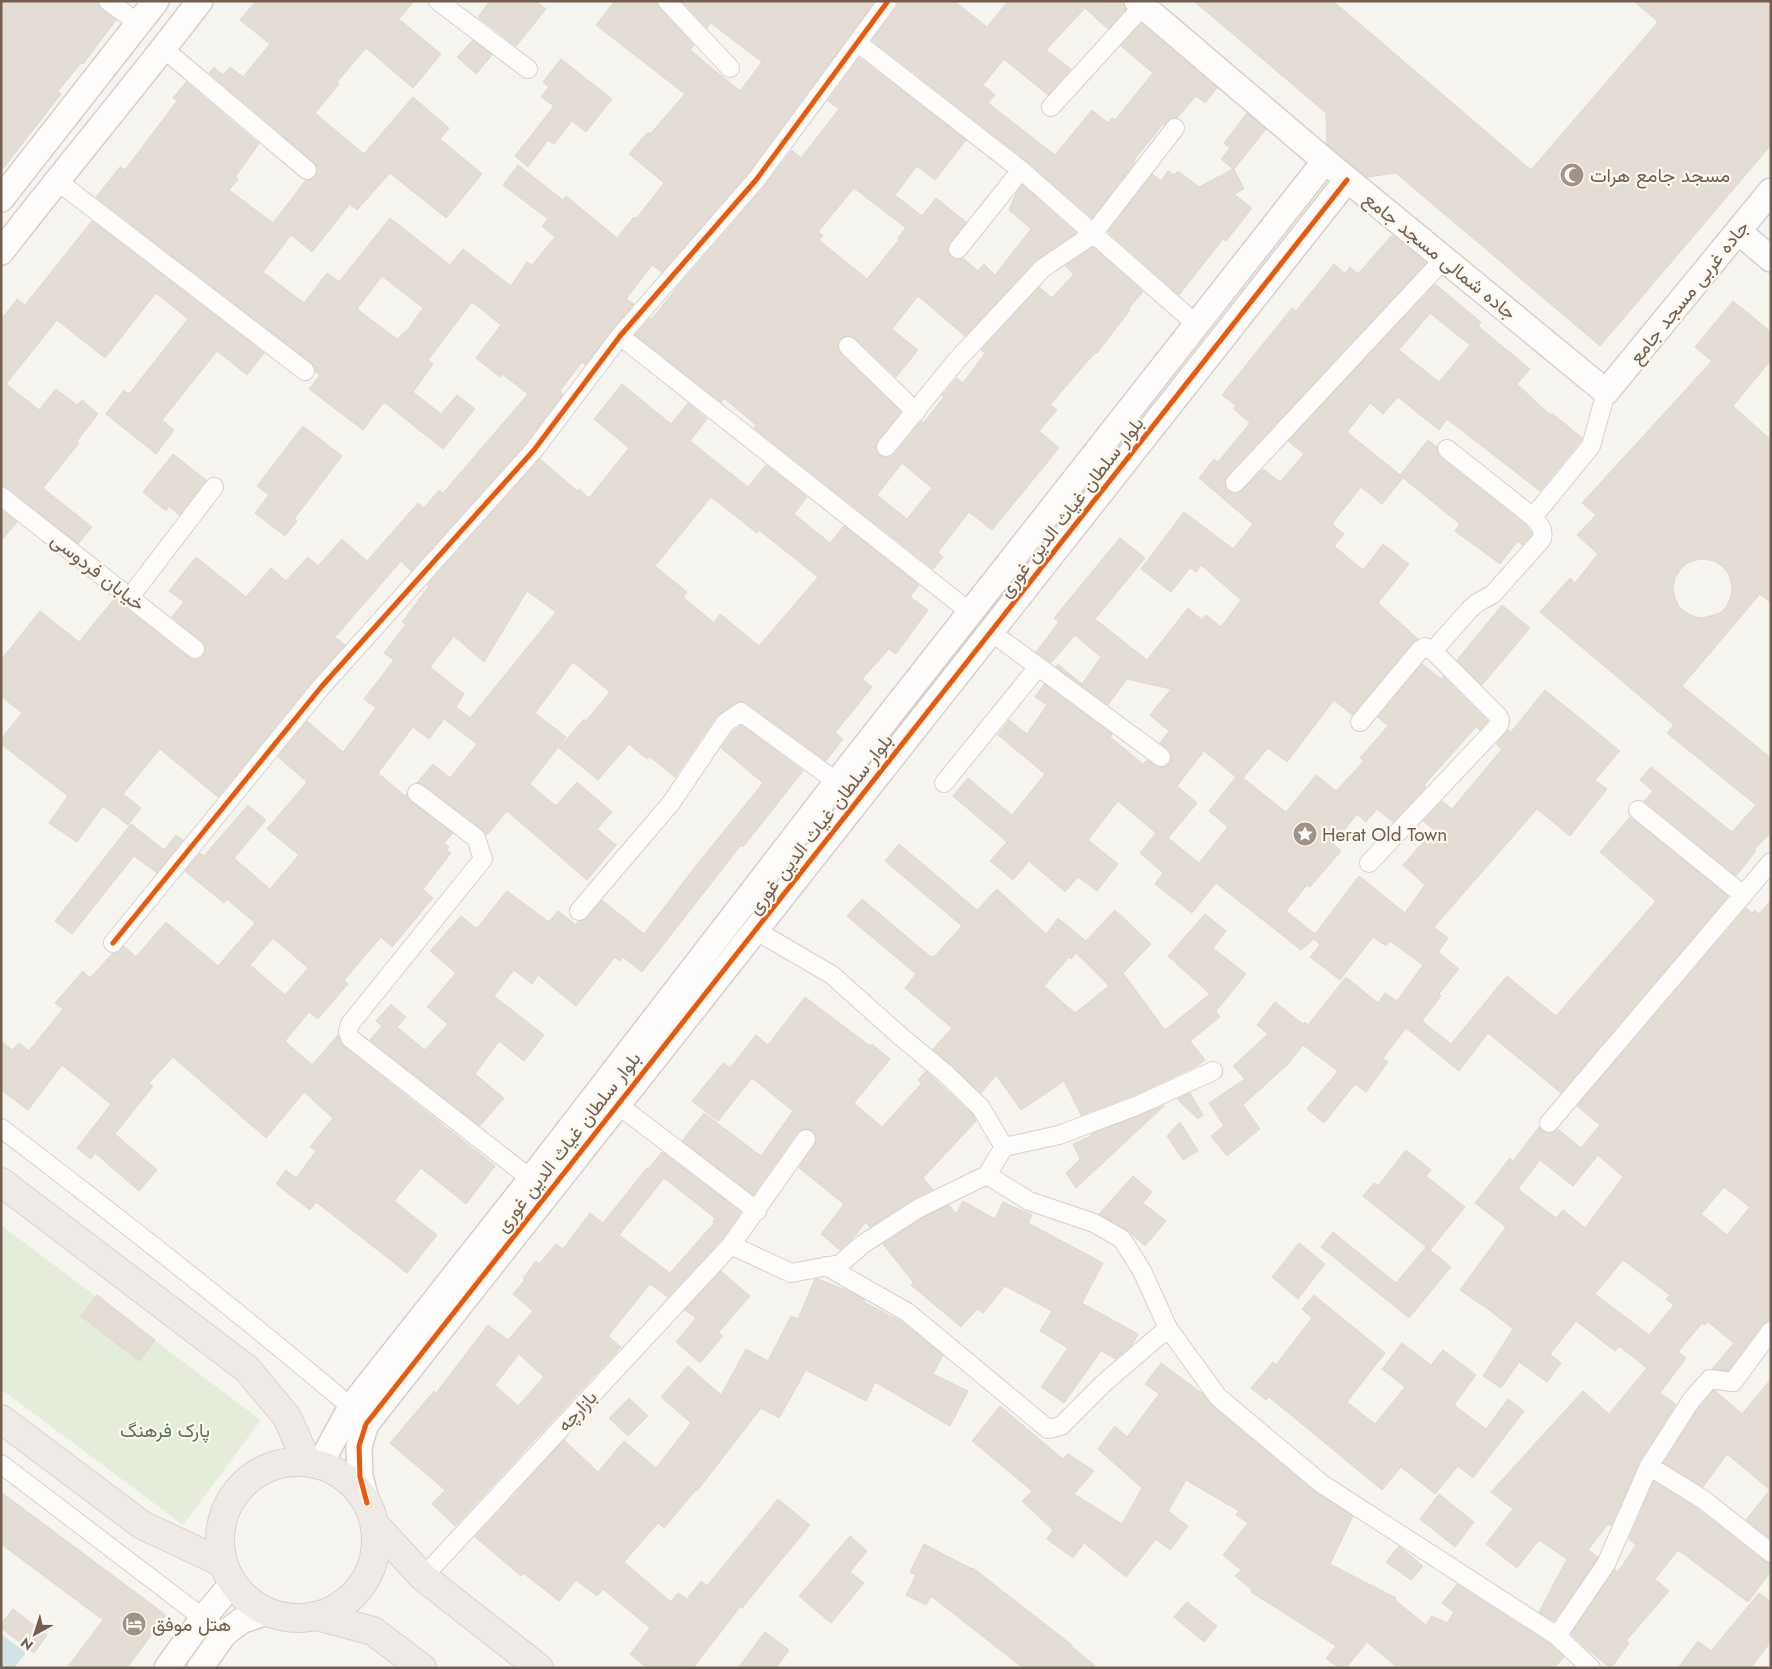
<svg xmlns="http://www.w3.org/2000/svg" width="1772" height="1669" font-family="Jost,Vazirmatn,sans-serif">
<rect width="100%" height="100%" fill="#f6f4ee"/>
<path fill="#e3edda" d="M1,1225L261,1420L183,1525L1,1389Z"/>
<path fill="#d0e3e6" d="M1,1634L26,1653L14,1668H1Z"/>
<path fill="#e3ddd5" stroke="#dfd8d0" fill-rule="evenodd" d="M1,1H97L101,9L116,20L83,64L81,63L58,91L61,94L1,171Z
M256,1H414L399,19L441,54L413,88L366,48L337,82L339,84L315,113L364,154L413,97L449,128L440,139L482,174L446,218L390,173L357,210L350,204L312,252L291,235L263,272L304,303L327,273L339,282L390,218L450,265L463,249L511,286L527,262L532,265L555,237L542,226L548,219L503,185L518,165L563,200L566,196L617,238L634,217L636,219L664,183L629,154L648,132L650,134L685,94L596,25L615,1H657L659,8L694,45L690,50L740,91L762,62L711,23L707,28L682,1H875L748,173L662,272L652,265L626,299L634,304L612,330L585,365L582,362L560,391L563,394L526,443L411,571L401,561L335,637L345,645L314,679L218,797L160,749L123,794L141,808L128,825L103,806L77,842L49,823L68,796L1,744V739L22,713L1,696V660L40,611L79,642L114,599L188,657L194,660L199,659L205,651V645L172,617L184,602L169,591L196,557L246,597L271,568L286,581L308,557L318,566L342,539L367,561L418,503L424,508L439,490L443,493L528,394L502,374L500,377L476,358L501,325L472,302L428,360L433,364L413,392L441,414L457,395L475,409L443,449L384,402L363,430L309,389L320,375L316,372L315,367L311,363L96,197L120,167L125,170L177,101L173,98L186,82L259,144L235,177L238,179L229,190L273,223L306,180H311L315,176L317,167L314,162L209,73L214,67L223,75L230,67L243,77L270,44L240,20ZM382,276L423,308L409,328L397,339L357,309Z
M490,1H536L546,9L516,46L478,17Z
M898,1H954L987,27L1008,1L1123,2L1126,9L1108,29L1085,8L1046,50L1071,69L1048,95L1004,59L983,85L995,95L988,103L1055,155L1092,110L1108,123L1112,118L1115,120L1153,73L1121,46L1141,24L1217,88L1205,103L1196,96L1177,118H1171L1164,125L1163,124L1134,160L1135,162L1092,218L1028,162L872,40L897,7Z
M1194,1H1333L1531,170L1658,22L1634,1H1771V145L1600,346L1396,173L1367,177L1334,150L1327,144L1326,113Z
M473,40L492,55L476,74L457,57Z
M859,58L966,140L935,180L917,166L895,195L922,216L936,198L966,222L948,247V252L951,257L957,260L963,258L978,271L984,264L995,275L1031,229L1009,210L1016,193L1022,185L1076,233L1035,261L965,336L918,296L892,329L918,350L896,377L855,338L846,336L840,339L838,348L841,354L901,412L878,441L876,450L879,455L885,458L890,457L894,454L921,421L923,423L944,397L942,395L957,378L963,383L985,353L981,350L1039,287L1052,298L1074,274L1065,266L1093,247L1143,292L1128,309L1130,310L1097,353L1096,352L1085,364L1050,405L1057,410L1039,431L1059,448L992,530L969,512L938,552L943,557L933,569L754,428L756,425L724,398L721,402L635,335L650,318L652,319L679,285L764,187L792,150L801,158L839,109L828,101ZM854,188L906,228L898,238L899,240L867,279L819,240L823,235L818,232ZM902,463L932,488L907,519L877,495Z
M561,59L612,99L586,132L572,121L554,144L548,140L528,167L515,156L554,106L541,97L549,87L543,82Z
M1247,113L1266,129L1234,169L1244,189L1234,194L1252,208L1226,241L1223,239L1179,295L1108,232L1152,174L1161,181L1168,171L1174,175L1178,171L1199,187L1233,169L1221,159L1230,148L1224,143Z
M92,221L264,353L247,375L217,351L162,420L174,430L156,454L106,414L124,390L129,394L188,319L156,293L105,358L57,320L6,384L39,410L56,389L77,405L82,400L98,414L77,441L79,443L43,488L92,527L78,544L8,488L1,486V320L17,299L25,305Z
M1392,235L1426,263L1227,476L1225,481L1227,490L1233,493H1239L1263,469L1280,482L1304,454L1288,441L1435,284L1481,322L1478,326L1530,369L1517,384L1550,415L1552,413L1582,438L1581,441L1540,491L1447,419L1439,430L1398,397L1383,414L1370,403L1347,432L1400,475L1428,440L1437,447V452L1440,457L1526,525L1532,534L1522,545L1518,541L1500,564L1455,531L1460,524L1403,478L1382,504L1361,487L1332,524L1344,534L1334,546L1363,570L1383,544L1409,564L1378,603L1418,639L1412,643L1352,715L1334,700L1287,762L1268,748L1243,778L1286,812L1316,775L1336,791L1364,761L1360,758L1388,726L1378,717L1422,664L1441,679L1443,676L1488,721L1480,730L1476,727L1424,785L1426,787L1393,822L1377,809L1366,822L1357,814L1333,844L1341,851L1310,887L1307,885L1286,911L1315,934L1359,876L1405,913L1425,885L1403,865L1434,830L1423,821L1442,801L1452,809L1502,749L1496,744L1508,730L1511,732L1545,690L1620,751L1595,780L1607,789L1570,836L1537,809L1434,927L1448,938L1438,952L1459,969L1439,994L1441,996L1422,1021L1451,1044L1507,976L1556,1016L1656,901L1600,852L1630,817L1728,896L1561,1093L1488,1033L1459,1071L1406,1028L1383,1058L1388,1062L1366,1092L1355,1084L1324,1123L1307,1109L1338,1071L1303,1045L1288,1064L1243,1105L1260,1129L1227,1156L1211,1136L1224,1126L1209,1103L1245,1079L1233,1066L1268,1034L1257,1025L1275,1002L1303,1024L1305,1022L1308,1025L1346,977L1378,1003L1385,993L1397,1001L1423,965L1390,941L1386,946L1373,937L1340,980L1310,957L1320,945L1314,939L1301,950L1216,883L1192,913L1155,884L1163,873L1140,853L1156,833L1118,801L1088,840L1118,864L1097,891L1078,877L1065,892L1029,861L1013,880L990,861L1007,842L953,796L968,778L1012,815L1045,774L998,735L1009,720L1027,734L1047,705L1035,697L1044,684L1112,734L1110,737L1143,764L1147,760L1159,767H1165L1169,764L1172,758L1170,752L1160,743L1169,731L1150,715L1171,689L1127,679L1108,705L1056,667L1058,664L1082,684L1101,657L1075,635L1051,663L1036,652L1059,622L1054,618L1120,538L1145,558L1095,619L1147,660L1188,608L1202,620L1206,615L1221,627L1241,600L1201,565L1196,572L1190,568L1171,592L1141,569L1184,512L1233,549L1253,524L1199,478L1214,459L1218,462L1250,423L1234,409L1236,406L1222,395L1292,308L1296,311L1334,264L1345,274L1350,267L1358,274ZM1430,313L1470,345L1439,382L1399,350ZM1204,751L1236,777L1209,811L1228,827L1199,863L1168,838L1197,803L1177,786Z
M1733,301L1771,332V360L1733,406L1771,440V603L1760,594L1682,686L1771,758V832L1754,850L1756,851L1736,876L1644,801L1653,791L1640,780L1651,767L1732,832L1756,805L1667,733L1674,725L1540,612L1570,578L1575,583L1598,554L1577,535L1596,515L1582,503L1712,361L1695,347ZM1705,559L1714,561L1722,566L1728,573L1731,581L1732,590L1730,599L1726,607L1720,613L1703,618L1695,617L1687,613L1679,607L1675,598L1673,588L1675,578L1680,570L1687,563L1696,560Z
M622,384L671,424L688,403L707,419L690,441L748,487L766,465L807,497L794,514L830,543L844,526L919,585L910,597L928,610L896,654L889,649L862,679L872,687L835,733L843,739L826,761L747,703L741,701L735,703L716,717L675,777L649,756L647,759L629,744L598,780L559,748L584,719L586,721L610,692L573,662L535,713L566,737L530,784L556,806L577,782L612,812L597,829L616,845L587,880L507,811L487,835L482,830L423,785L417,783L433,764L450,778L477,744L444,719L429,739L413,727L378,773L405,796L407,794L411,801L453,833L444,843L449,847L447,850L451,853L423,889L433,898L392,947L381,937L344,980L348,984L318,1019L309,1012L285,1041L312,1065L338,1035L343,1046L495,1166L466,1204L421,1168L394,1201L437,1235L407,1273L316,1202L310,1210L276,1184L286,1170L296,1178L316,1151L310,1147L333,1118L304,1092L266,1138L173,1057L149,1083L153,1086L115,1134L157,1170L139,1191L95,1153L91,1159L77,1148L111,1104L62,1065L28,1110L1,1090V1041L12,1050L19,1043L29,1051L63,1009L55,1003L83,971L90,978L112,954L117,953L124,946L136,957L166,922L218,966L255,923L227,899L224,903L185,871L200,853L204,856L248,805L266,820L234,858L270,889L299,855L267,829L307,782L278,757L307,721L343,752L376,708L364,699L394,660L384,653L406,624L402,622L429,586L427,585L540,459L577,491L579,489L589,498L629,448L594,419ZM711,497L757,533L759,530L818,577L759,646L720,614L714,623L683,597L687,592L655,566ZM527,591L556,612L470,718L456,707L464,694L430,667L454,636L484,662ZM273,938L308,968L285,995L250,965Z
M303,426L342,456L294,519L297,521L285,536L255,513L269,495L257,486Z
M173,454L206,480L179,515L169,506L166,511L143,492Z
M1,510L17,522L1,541Z
M1502,605L1530,628L1482,685L1457,660Z
M741,725L803,771L743,847L741,845L642,972L623,957L620,961L615,957L576,1006L538,975L532,984L514,970L494,996L544,1035L524,1061L499,1041L475,1074L504,1098L480,1126L370,1040L382,1026L376,1021L391,1004L406,1017L397,1027L425,1050L448,1024L427,1007L456,973L430,951L461,916L476,928L478,927L507,891L549,922L558,911L576,925L578,921L587,918L602,900L644,934L695,867L763,783L721,748L733,731Z
M131,824L164,850L176,835L183,840L157,873L134,856L72,934L55,921Z
M899,844L977,910L997,889L1046,934L1058,918L1086,941L1115,910L1151,944L1123,973L1165,1030L1210,994L1168,956L1205,914L1226,931L1213,948L1246,974L1216,1011L1220,1017L1190,1041L1205,1060L1197,1066L1132,1096L1081,1115L1064,1081L1021,1110L996,1075L981,1093L933,1049L952,1028L905,988L916,974L847,916L862,899L931,957L932,956L934,957L962,926L885,861ZM1076,953L1109,986L1075,1013L1044,986L1069,957L1071,959Z
M1771,900V1321L1762,1325L1728,1371L1712,1369L1734,1343L1708,1322L1705,1325L1702,1323L1678,1352L1686,1358L1660,1393L1676,1404L1640,1460L1611,1526L1608,1524L1588,1550L1598,1557L1597,1559L1554,1621L1539,1612L1567,1559L1539,1540L1517,1568L1486,1544L1513,1509L1491,1492L1583,1391L1609,1414L1647,1368L1619,1346L1615,1351L1576,1321L1550,1354L1561,1363L1547,1382L1519,1362L1501,1388L1483,1376L1513,1329L1483,1305V1306L1460,1290L1506,1227L1475,1203L1510,1158L1513,1161L1539,1127L1543,1131L1548,1133H1553L1558,1129L1581,1148L1600,1125L1577,1106L1746,908L1752,913L1755,910L1759,914ZM1598,1155L1623,1177L1585,1228L1563,1210L1556,1218L1518,1189L1540,1160L1573,1186ZM1724,1187L1750,1207L1727,1235L1701,1214ZM1623,1260L1670,1295L1666,1299L1674,1305L1649,1335L1595,1294Z
M805,997L870,1046L872,1044L890,1059L854,1103L882,1127L922,1083L918,1080L926,1071L973,1115L976,1121L923,1178L933,1189L913,1199L870,1227L866,1222L852,1239L840,1250L821,1234L844,1204L799,1168L816,1140V1135L812,1130L802,1129L797,1133L753,1195L682,1141L704,1113L761,1156L793,1111L752,1078L718,1121L692,1101L723,1063L730,1068L756,1035L768,1045Z
M1190,1093L1203,1115L1198,1119L1177,1099Z
M1165,1105L1076,1188L1066,1173L1080,1159L1073,1144L1091,1136V1134Z
M1180,1122L1198,1151L1183,1160L1167,1136Z
M1406,1150L1431,1170L1426,1176L1465,1207L1430,1250L1363,1196L1374,1183L1378,1186Z
M662,1152L741,1212L723,1238L668,1297L650,1284L608,1336L621,1347L455,1526L432,1504L445,1490L390,1443L434,1391L436,1393L488,1325L508,1340L533,1311L513,1294L525,1280L523,1278L536,1261L539,1264L556,1244L563,1249L590,1213L603,1223L647,1168L648,1169ZM664,1178L715,1218L713,1222L714,1223L670,1273L619,1235ZM519,1354L544,1377L518,1406L495,1385Z
M1133,1176L1152,1192L1143,1203L1166,1221L1145,1246L1127,1230L1099,1214Z
M963,1201L995,1219L1003,1202L1032,1215L1028,1223L1103,1263L1082,1303L1138,1334L1132,1345L1116,1359L1101,1351L1064,1403L1041,1387L1068,1348L1040,1331L1052,1311L1005,1286L983,1313L977,1309L961,1327L911,1285L913,1282L883,1244L924,1217L949,1205L956,1214Z
M1333,1232L1396,1283L1426,1247L1451,1267L1409,1318L1321,1247Z
M1299,1243L1325,1264L1298,1299L1272,1277Z
M721,1271L750,1296L718,1333L723,1336L700,1363L676,1342L696,1318L685,1310Z
M815,1279H818L853,1293L865,1300L864,1302L902,1322L943,1355L933,1374L968,1391L950,1426L875,1382L866,1401L806,1370L779,1418L761,1408L697,1491L696,1490L664,1528L658,1523L624,1562L671,1602L678,1593L687,1599L701,1581L707,1586L778,1499L810,1525L742,1608L740,1607L693,1668H647L630,1654L650,1628L603,1589L597,1596L576,1580L559,1601L523,1573L521,1576L475,1537L564,1440L598,1472L624,1441L656,1468L691,1423L661,1397L688,1366L721,1395L746,1349L768,1361L791,1316L798,1319Z
M97,1295L155,1340L139,1361L81,1316Z
M1314,1295L1385,1353L1347,1402L1375,1424L1405,1387L1382,1369L1402,1343L1431,1365L1443,1350L1476,1375L1454,1405L1486,1429L1508,1399L1524,1411L1473,1478L1458,1466L1435,1494L1401,1467L1382,1490L1269,1397L1266,1400L1251,1388L1273,1362L1276,1365L1312,1318L1302,1309Z
M1161,1363L1203,1394L1211,1405L1315,1492L1353,1516L1330,1564L1396,1598L1395,1600L1426,1625L1432,1616L1447,1623L1454,1612L1442,1603L1457,1584L1550,1644L1564,1657L1554,1668H1398L1367,1642L1346,1668H1339L1326,1658L1336,1646L1251,1592L1252,1590L1235,1576L1241,1570L1223,1555L1248,1523L1236,1515L1239,1511L1186,1480L1168,1511L1188,1526L1170,1550L1156,1539L1126,1577L1084,1543L1073,1558L1047,1539L1053,1530L1022,1501L1032,1491L972,1441L1000,1406L1063,1459L1068,1454L1094,1471L1074,1494L1122,1524L1142,1488L1098,1449L1115,1426L1127,1437L1159,1394L1145,1384Z
M1771,1379V1539L1746,1520L1770,1490L1727,1454L1703,1487L1664,1463L1698,1409L1714,1390L1742,1414Z
M629,1398L648,1416L628,1436L609,1418Z
M1654,1481L1698,1509L1764,1561L1771,1563V1571L1748,1602L1678,1550L1655,1579L1669,1591L1626,1641L1629,1643L1611,1668L1588,1650L1571,1634L1615,1569L1618,1572L1636,1545L1629,1539Z
M1,1492L166,1615L127,1668H67L103,1620L1,1544Z
M1439,1494L1474,1522L1455,1547L1420,1519Z
M850,1536L867,1551L850,1572L864,1583L831,1623L799,1596Z
M924,1544L972,1569L973,1568L1072,1645L1071,1646L1098,1668H1023L931,1596L926,1605L906,1595L916,1575L910,1572Z
M1399,1546L1423,1566L1411,1580L1386,1562Z
M1759,1593L1771,1602V1641L1751,1668H1678L1698,1641L1711,1651Z
M1187,1602L1217,1626L1204,1642L1174,1617Z
M13,1609L47,1635L34,1653L1,1628V1624Z
M765,1632L789,1650L776,1668H738Z"/>
<g fill="none" stroke-linecap="round" stroke-linejoin="round">
<defs>
<path id="street" d="M108,1L138,23
M438,1L528,69
M667,1L730,68
M858,43L1021,170L1196,324
M164,49L307,170
M1051,107L1143,6
M56,180L305,371
M958,249L1021,170
M620,336L970,612
M848,346L916,412
M886,447L957,360L1043,268L1092,235L1175,128
M1235,483L1443,260
M1,496L195,649
M1533,517L1591,446L1606,392
M130,597L214,487
M991,632L1161,757
M1360,722L1420,650L1425,647L1433,651L1469,610L1477,603L1493,594L1542,539C1544,529 1540,525 1533,517L1447,449
M944,783L1038,667
M417,793L476,838L483,859L350,1024L348,1031L350,1038L531,1179
M1638,810L1743,895
M1369,863L1499,725L1500,720L1498,716L1433,651
M579,911L671,803L725,723L741,712L837,782
M755,930L832,975L899,1035L946,1074L981,1108L1004,1147L987,1175
M113,943L322,686L534,450L620,336L756,180L888,1
M617,1104L757,1211
M1549,1123L1771,862
M1,1128C120,1219 237,1310 351,1407L357,1414
M1004,1147L1059,1135L1136,1106L1213,1071
M731,1245L791,1273L840,1264L863,1244L919,1208L987,1175L1029,1201L1094,1223L1122,1239L1142,1271L1168,1328L1218,1397L1322,1484L1557,1636L1591,1668
M826,1266L907,1312L1048,1429L1061,1426L1104,1383L1168,1328
M1,1464L224,1634
M1649,1466L1704,1500L1771,1553
M423,1577L731,1245L806,1139
M1557,1636L1606,1564L1649,1466L1692,1399L1710,1379L1733,1382L1771,1331"/>
<path id="secondary" d="M1137,1L1325,161L1606,392L1771,191
M1,199L156,1
M1738,231L1771,259
M1,252C66,168 135,86 200,1
M319,1466L351,1407L531,1179L837,782L1325,161
M367,1503L360,1477L359,1446L366,1424L1347,180
M167,1668L203,1618L233,1583
M200,1668L224,1634L241,1621L267,1612L288,1617"/>
<path id="highway" d="M1,1182L247,1369L287,1417L307,1462
M1,1419L142,1525L223,1563
M220 1540a78 78 0 1 1 156 0a78 78 0 1 1-156 0Z
M375,1525L423,1577L539,1668
M317,1616L373,1631L422,1668"/>
</defs>
<use href="#street" stroke="#d6d1cc" stroke-width="20"/>
<use href="#secondary" stroke="#d6d1cb" stroke-width="28"/>
<use href="#highway" stroke="#d8d1cc" stroke-width="30"/>
<use href="#street" stroke="#fefdfc" stroke-width="18"/>
<use href="#secondary" stroke="#fefdfc" stroke-width="25"/>
<use href="#highway" stroke="#f0eae6" stroke-width="28"/>
<defs>
<path id="cycleway" d="M113,943L322,686L534,450L620,336L756,180L888,1
M367,1503L360,1477L359,1446L366,1424L1347,180"/>
</defs>
<use href="#cycleway" stroke="#fdf9f0" stroke-width="8"/>
<use href="#cycleway" stroke="#e8590c" stroke-width="5"/>
</g>
<defs>
<symbol id="mosque-disc" viewBox="-11 -11 22 22"><circle r="9.5" fill="#a19287" stroke="#fdf9f0"/><path d="M3.5-4.9A6 6 0 1 0 3.5 4.9A5 5 0 1 1 3.5-4.9Z" fill="#fff"/></symbol>
<symbol id="sight-disc" viewBox="-11 -11 22 22"><circle r="9.5" fill="#a19287" stroke="#fdf9f0"/><path d="M0-6L1.8-2.2L6-1.7L2.9 1.2L3.7 5.4L0 3.3L-3.7 5.4L-2.9 1.2L-6-1.7L-1.8-2.2Z" fill="#fff"/></symbol>
<symbol id="hotel-disc" viewBox="-11 -11 22 22"><circle r="9.5" fill="#a19287" stroke="#fdf9f0"/><path d="M-6-4.5h1.5V1H6V5H4.5V3h-9V5H-6ZM-4 0a1.8 1.8 0 1 1 3.6 0ZM.5 0V-2.5h3Q6-2.5 6 0Z" fill="#fff"/></symbol>
</defs>
<g fill-rule="evenodd">
<use href="#mosque-disc" x="1558" y="161" width="28" height="28"/>
<use href="#sight-disc" x="1291" y="820" width="28" height="28"/>
<use href="#hotel-disc" x="120" y="1610" width="28" height="28"/>
</g>
<g text-anchor="middle" dominant-baseline="central" stroke-width="4.5" stroke-linejoin="round" paint-order="stroke">
<g font-size="19" fill="#735e50" stroke="#fdf9f0" text-anchor="start">
<text x="1590" y="175">مسجد جامع هرات</text>
<text x="1322" y="834">Herat Old Town</text>
<text x="152" y="1624">هتل موفق</text>
</g>
<g font-size="19" fill="#735e50" stroke="#fdf9f0">
<text transform="translate(1440 256) rotate(39)">جاده شمالی مسجد جامع</text>
<text transform="translate(1689 292) rotate(-51)">جاده غربی مسجد جامع</text>
<text transform="translate(1071 507) rotate(-52)">بلوار سلطان غیاث الدین غوری</text>
<text transform="translate(98 572) rotate(38)">خیابان فردوسی</text>
<text transform="translate(820 824) rotate(-52)">بلوار سلطان غیاث الدین غوری</text>
<text transform="translate(568 1142) rotate(-52)">بلوار سلطان غیاث الدین غوری</text>
<text transform="translate(577 1411) rotate(-47)">بازارچه</text>
</g>
<g font-size="19" fill="#577c4c" stroke="#fdf9f0">
<text x="165" y="1430">پارک فرهنگ</text>
</g>
</g>
<rect width="1772" height="1669" fill="none" stroke="#735e50" stroke-width="5"/>
<g transform="translate(35 1634) rotate(219)" stroke="#fdf9f0" stroke-width="4" paint-order="stroke">
<path d="M0-4L9 19L0 12L-9 19Z" fill="#735e50"/>
<text y="-8" font-size="14" font-weight="bold" text-anchor="middle" fill="#735e50">N</text>
</g>
</svg>
